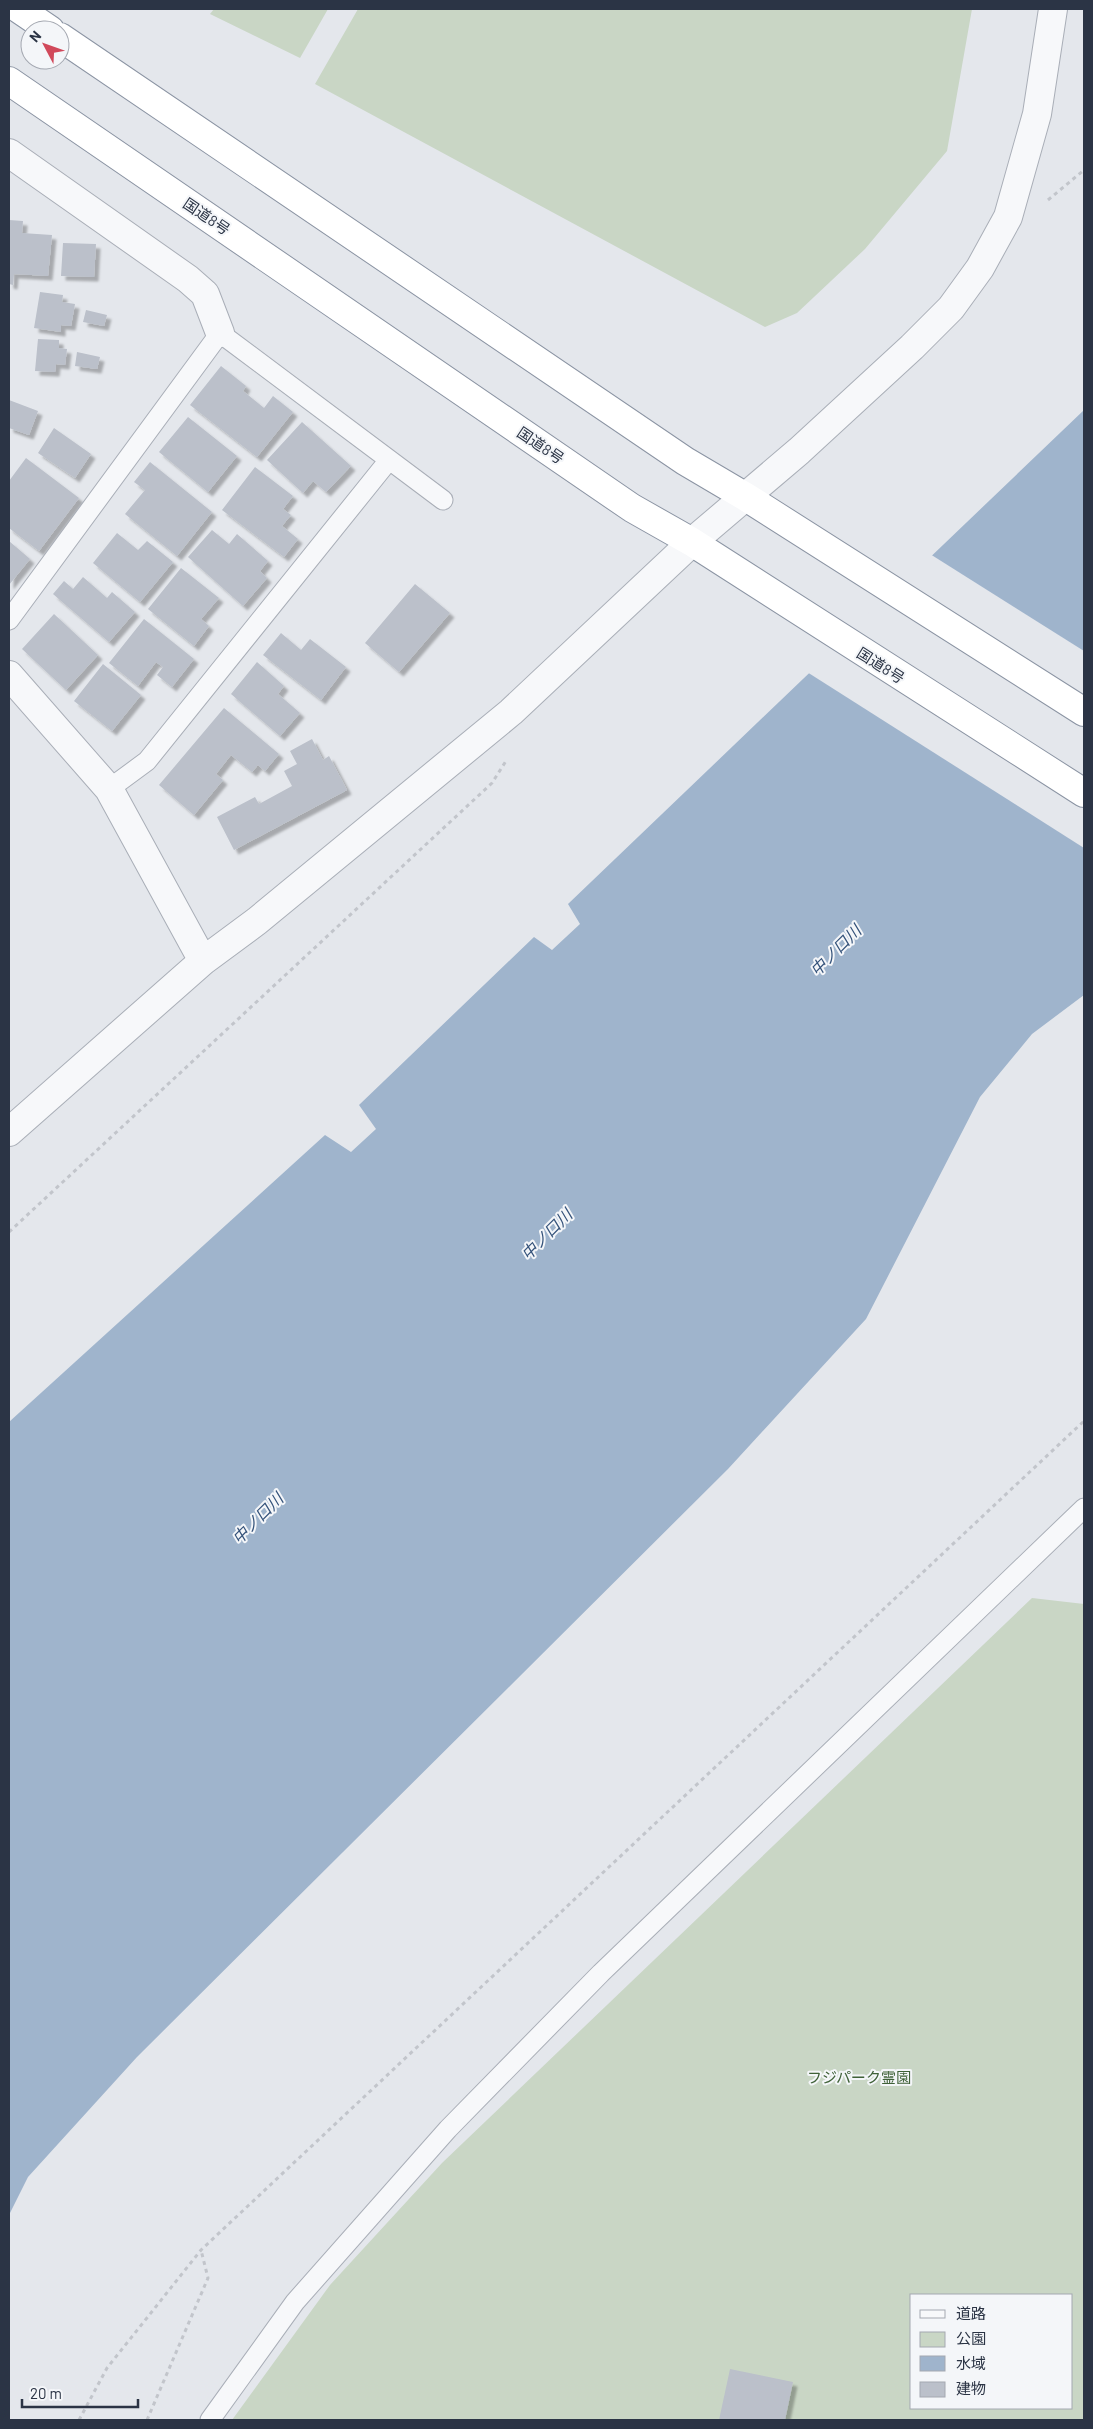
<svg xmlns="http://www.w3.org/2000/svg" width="1093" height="2429" font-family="Barlow,'Noto Sans JP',sans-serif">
<defs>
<filter id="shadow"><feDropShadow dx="4.5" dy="4.5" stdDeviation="1" flood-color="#0004"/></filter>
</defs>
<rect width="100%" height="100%" fill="#e4e7ec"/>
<path fill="#c9d6c5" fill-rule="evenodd" d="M214,9H328L300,58L210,14Z
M358,9H972L947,151L865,249L797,313L765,327L315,84Z
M1032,1598L1084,1604V2420H232L330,2285L442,2163ZM912,2295H1072V2408H912Z"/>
<path fill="#9fb4cc" d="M1084,410V995L1032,1034L980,1097L866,1319L728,1469L137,2057L28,2177L9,2215V1422L325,1135L351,1152L376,1129L359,1105L534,937L552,950L580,924L568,904Z"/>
<path fill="#e4e7ec" d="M930,554L1084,651V848L807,672Z"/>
<path fill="#bbc0ca" filter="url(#shadow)" d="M9,220L23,221L22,233L52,235L48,276L14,274L13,285L9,284Z
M63,243L96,244L94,277L61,276Z
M40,292L63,295L62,302L75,304L71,326L61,325V332L34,328Z
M86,310L107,315L104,326L83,322Z
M38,339L59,340V348L67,349L65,365L56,364L55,372L35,371Z
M77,352L100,357L97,369L75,366Z
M221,366L246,386L243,391L264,408L273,396L293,412L257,457L190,405Z
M9,400L38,411L29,435L9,428Z
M188,417L237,456L208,492L159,452Z
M302,422L351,466L326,492L313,481L303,493L267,460Z
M54,428L91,454L75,478L38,453Z
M26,458L79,498L39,551L9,528V481Z
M150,462L212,512L177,556L125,514L145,490L134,482Z
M255,467L293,496L283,509L291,515L282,526L298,539L284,557L222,510Z
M212,530L229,544L237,534L268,561L260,571L267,578L243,606L188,557Z
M117,533L138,550L147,541L173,562L140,602L93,563Z
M9,541L30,559L9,585Z
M181,568L219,598L201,619L209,626L194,646L148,609Z
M83,577L107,598L112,592L135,612L109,642L53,594L64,581L73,589Z
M415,584L450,613L399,672L365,643Z
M54,614L98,655L66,690L22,649Z
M144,619L194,659L172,687L157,675L163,667L156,662L138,686L109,663Z
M281,633L301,650L310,639L346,667L321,700L263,655Z
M257,662L284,686L278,694L300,713L280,736L231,694Z
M103,664L141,695L112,731L74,701Z
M224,708L279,754L265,771L258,765L252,772L231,755L216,774L223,780L194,815L159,785Z
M312,739L323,760L329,756L347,790L234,850L217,817L255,797L259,804L292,786L284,771L297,764L290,751Z
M730,2369L793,2382L785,2420H719Z"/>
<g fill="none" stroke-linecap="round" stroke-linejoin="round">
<defs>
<path id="lane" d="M9,620L220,333L443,500
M109,789L147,761L389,460
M210,2420L295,2302L448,2129L601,1973L1084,1508"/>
<path id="street" d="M9,153L188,279L205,294L220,333
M9,675L109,789L203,961
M9,1132L203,961L257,921L511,712L692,542L799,451L912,347L951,308L980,268L1008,217L1037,114L1053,9"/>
<path id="highway" d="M19,9L50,30
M60,37L685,461L746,497L1084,712
M9,81L632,508L692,542L1084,793"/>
</defs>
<use href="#lane" stroke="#a9aeb7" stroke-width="21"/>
<use href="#street" stroke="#a9aeb7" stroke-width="30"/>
<use href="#highway" stroke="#8b94a3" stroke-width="30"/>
<path stroke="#c2c5cb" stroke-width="3" stroke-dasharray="4 4" stroke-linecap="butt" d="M1048,200L1084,170
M9,1232L492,783L506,761
M79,2420L107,2368L201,2250L1084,1421
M147,2420L208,2278L201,2250"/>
<use href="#lane" stroke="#f7f8fa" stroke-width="19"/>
<use href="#street" stroke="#f7f8fa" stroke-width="28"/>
<use href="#highway" stroke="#fff" stroke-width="28"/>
</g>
<g text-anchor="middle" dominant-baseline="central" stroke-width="4" stroke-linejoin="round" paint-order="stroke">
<g font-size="15" fill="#2b3445" stroke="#f4f6f9">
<text transform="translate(207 216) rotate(34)">国道8号</text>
<text transform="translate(541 445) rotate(34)">国道8号</text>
<text transform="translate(881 665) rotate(32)">国道8号</text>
</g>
<g font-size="15" fill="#3f6138" stroke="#f4f6f9">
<text x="859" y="2077">フジパーク霊園</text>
</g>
<g font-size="16" font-style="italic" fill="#34527a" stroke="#f4f6f9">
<text transform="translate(835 950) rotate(-45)">中ノ口川</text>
<text transform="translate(546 1234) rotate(-45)">中ノ口川</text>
<text transform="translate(257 1518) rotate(-45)">中ノ口川</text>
</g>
</g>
<rect width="1093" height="2429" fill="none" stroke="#2b3445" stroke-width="20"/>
<rect x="910" y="2294" width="162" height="115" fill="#f4f6f9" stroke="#a4a8b1"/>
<rect x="920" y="2310" width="25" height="8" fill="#f7f8fa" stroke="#a4a8b1"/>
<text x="956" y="2319" font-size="15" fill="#2b3445">道路</text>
<rect x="920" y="2332" width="25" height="15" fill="#c9d6c5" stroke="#a4a8b1"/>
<text x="956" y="2344" font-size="15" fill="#2b3445">公園</text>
<rect x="920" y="2356" width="25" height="15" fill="#9fb4cc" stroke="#a4a8b1"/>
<text x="956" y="2369" font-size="15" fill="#2b3445">水域</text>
<rect x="920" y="2382" width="25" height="15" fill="#bbc0ca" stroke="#a4a8b1"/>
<text x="956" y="2394" font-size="15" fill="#2b3445">建物</text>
<g transform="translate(45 45) rotate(311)"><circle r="24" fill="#f4f6f9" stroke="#a4a8b1"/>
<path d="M0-4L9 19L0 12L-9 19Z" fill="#d1495b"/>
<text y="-8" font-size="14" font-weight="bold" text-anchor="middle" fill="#2b3445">N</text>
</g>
<path d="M22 2399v8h116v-8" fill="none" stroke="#2b3445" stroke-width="2.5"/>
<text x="30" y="2399" font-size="15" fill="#2b3445" stroke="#f4f6f9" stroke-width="4" paint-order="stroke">20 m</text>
</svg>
